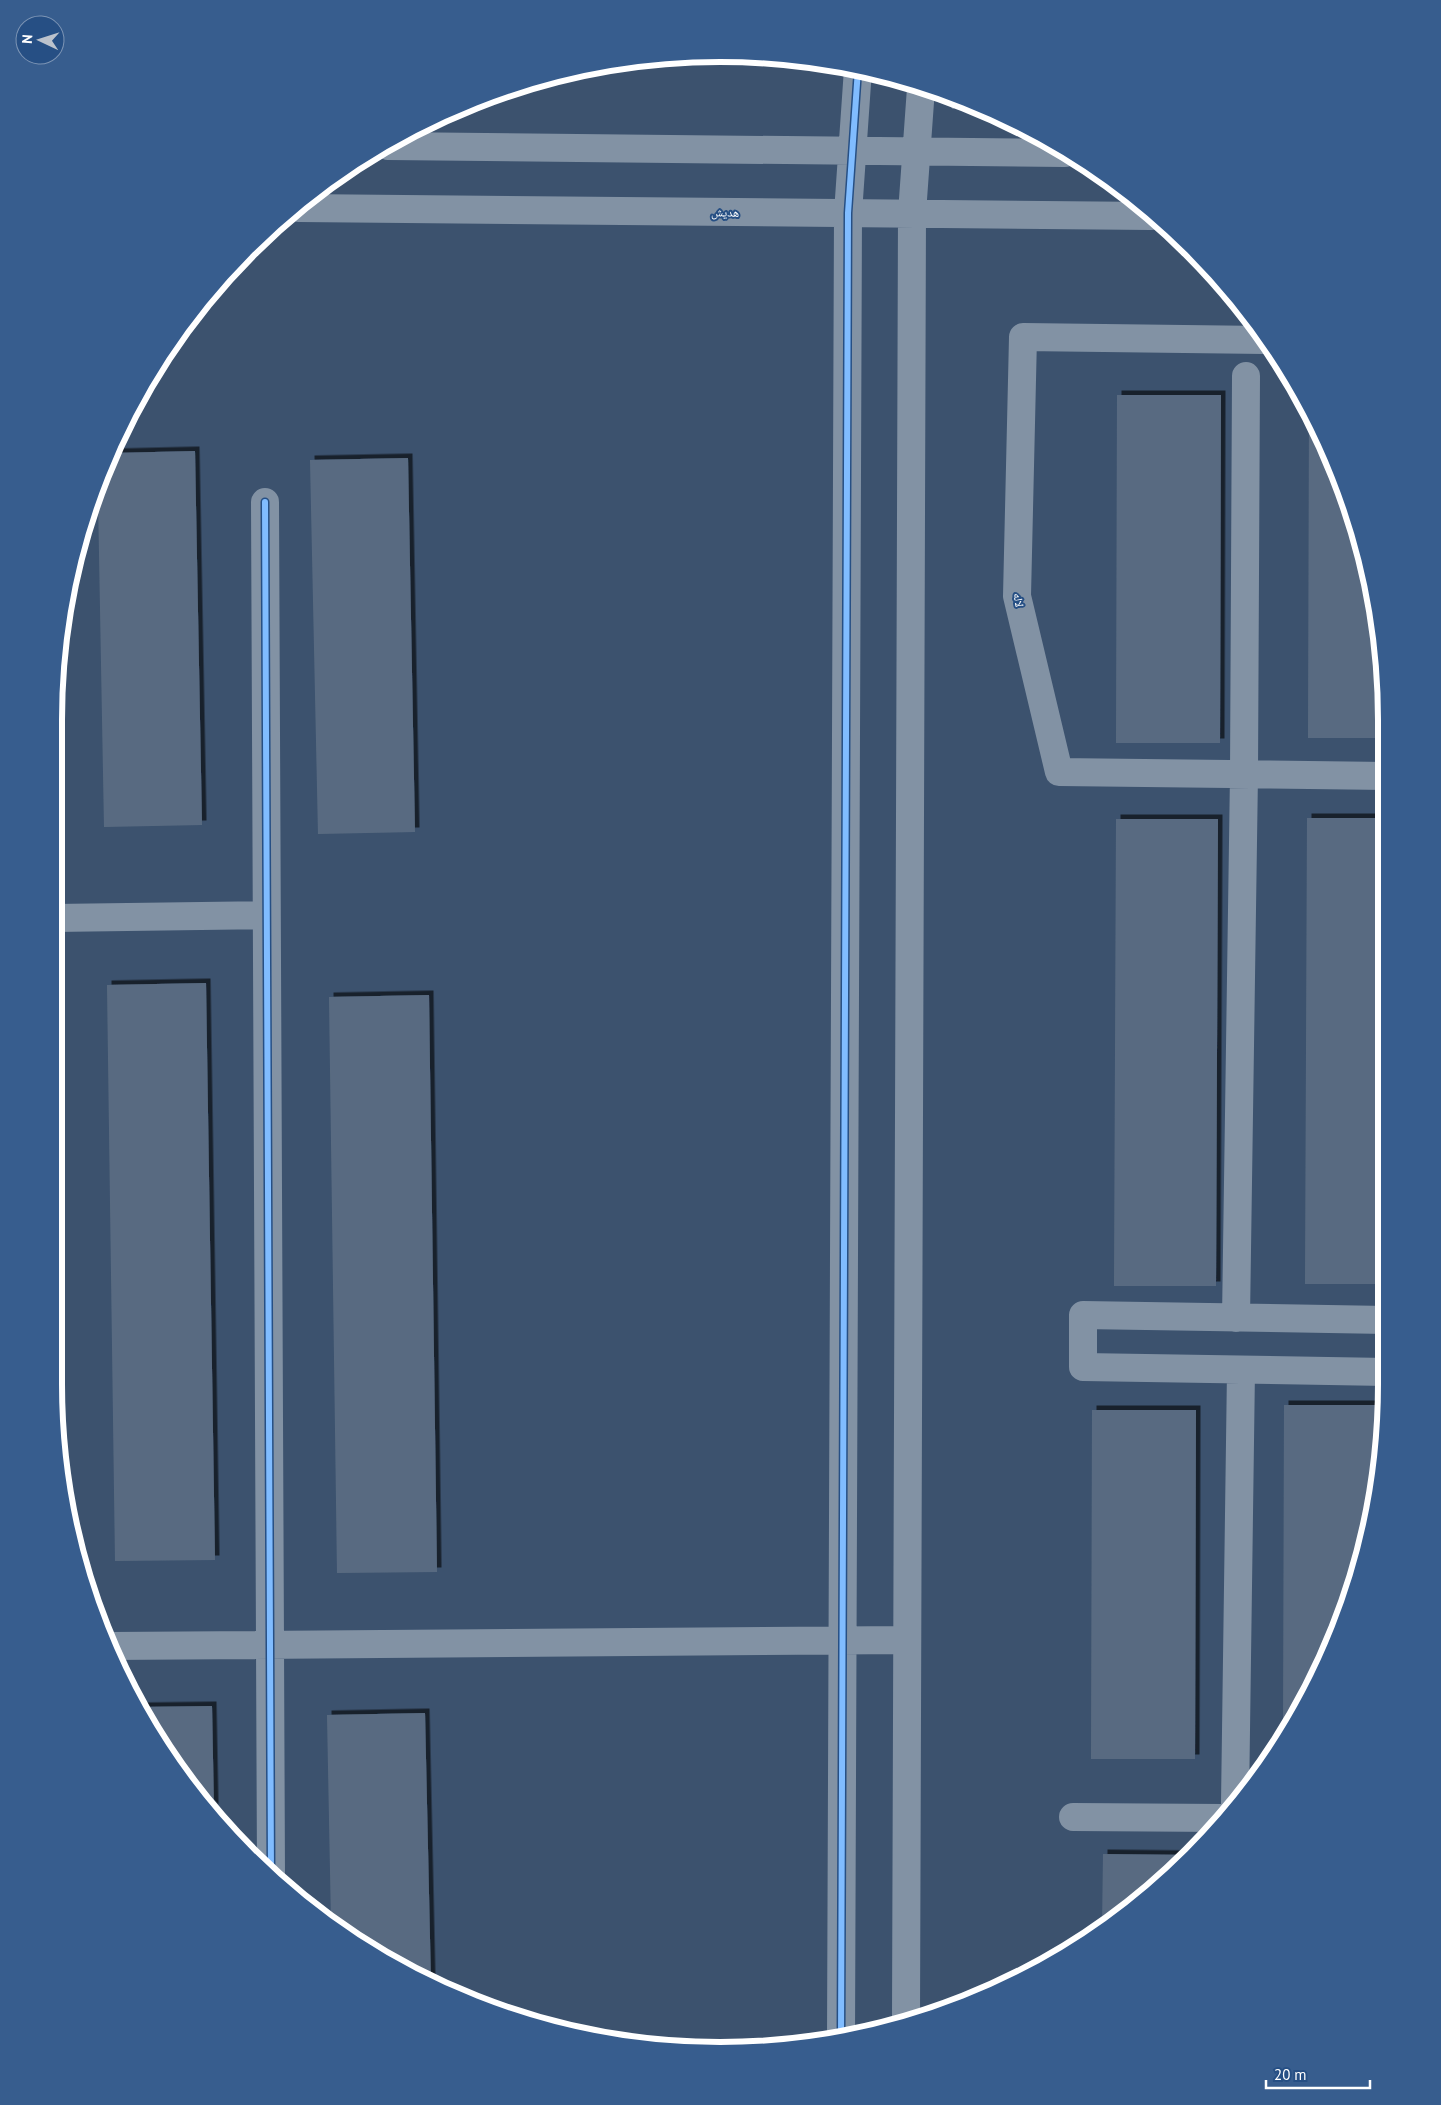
<svg xmlns="http://www.w3.org/2000/svg" width="1441" height="2105" font-family="'PT Sans','Noto Naskh Arabic',sans-serif">
<defs>
<filter id="shadow"><feDropShadow dx="4.5" dy="-4.5" stdDeviation="0" flood-color="#0009"/></filter>
</defs>
<rect width="100%" height="100%" fill="#3c526e"/>
<path fill="#596b81" filter="url(#shadow)" d="M1117,395H1221L1220,743H1116Z
M1309,410L1318,425L1374,591L1387,721V738H1308Z
M195,451L202,825L104,827L98,498L113,453Z
M408,458L415,832L318,834L310,460Z
M1307,818H1387V1284H1305Z
M1116,819H1218L1216,1286H1114Z
M206,983L215,1560L115,1561L107,985Z
M429,995L437,1572L337,1573L329,997Z
M1284,1405H1385L1374,1515L1336,1640L1283,1740Z
M1092,1410H1196L1195,1759H1091Z
M212,1706L214,1809L166,1755L139,1707Z
M425,1713L431,1983L387,1962L331,1922L327,1715Z
M1103,1854L1192,1855L1126,1914L1102,1929Z"/>
<g fill="none" stroke-linecap="round" stroke-linejoin="round">
<path stroke="#8292a4" stroke-width="3" stroke-dasharray="2.5 4" stroke-linecap="butt" d="M952,108L961,100"/>
<path stroke="#8292a4" stroke-width="28" d="M388,146L1065,153
M299,208L1151,216
M1265,340L1023,337L1017,596L1059,772L1387,776
M265,502L271,1874
M54,918L266,915
M1236,1318L1244,774L1246,376
M1387,1320L1083,1315V1367L1387,1372
M110,1646L907,1640
M1235,1803L1241,1370
M1073,1817L1223,1818
M906,2020L912,213L921,88
M841,2039L848,213L858,69"/>
<defs>
<path id="cycleway" d="M265,502L271,1874
M841,2039L848,213L858,69"/>
</defs>
<use href="#cycleway" stroke="#264f84" stroke-width="9"/>
<use href="#cycleway" stroke="#80bcff" stroke-width="6"/>
</g>
<g text-anchor="middle" dominant-baseline="central" stroke-width="4" stroke-linejoin="round" paint-order="stroke">
<g font-size="12" fill="#fff" stroke="#264f84">
<text transform="translate(725 212) rotate(1)">هدیش</text>
<text transform="translate(1019 600) rotate(82)">لاله</text>
</g>
</g>
<path d="M0 0H1441V2105H0ZM720 62H720A658 658 0 0 1 1378 720V1384A658 658 0 0 1 720 2042H720A658 658 0 0 1 62 1384V720A658 658 0 0 1 720 62Z" fill="#375d8e" fill-rule="evenodd"/>
<path fill="none" stroke="#fff" stroke-width="6" d="M720 62H720A658 658 0 0 1 1378 720V1384A658 658 0 0 1 720 2042H720A658 658 0 0 1 62 1384V720A658 658 0 0 1 720 62Z"/>
<g transform="translate(40 40) rotate(274)"><circle r="24" fill="#264f84" stroke="#7d95b5"/>
<path d="M0-4L9 19L0 12L-9 19Z" fill="#bbc2cc"/>
<text y="-8" font-size="14" font-weight="bold" text-anchor="middle" fill="#ffffff">N</text>
</g>
<path d="M1266 2080v8h104v-8" fill="none" stroke="#ffffff" stroke-width="2.5"/>
<text x="1274" y="2080" font-size="15" fill="#ffffff" stroke="#264f84" stroke-width="4" paint-order="stroke">20 m</text>
</svg>
